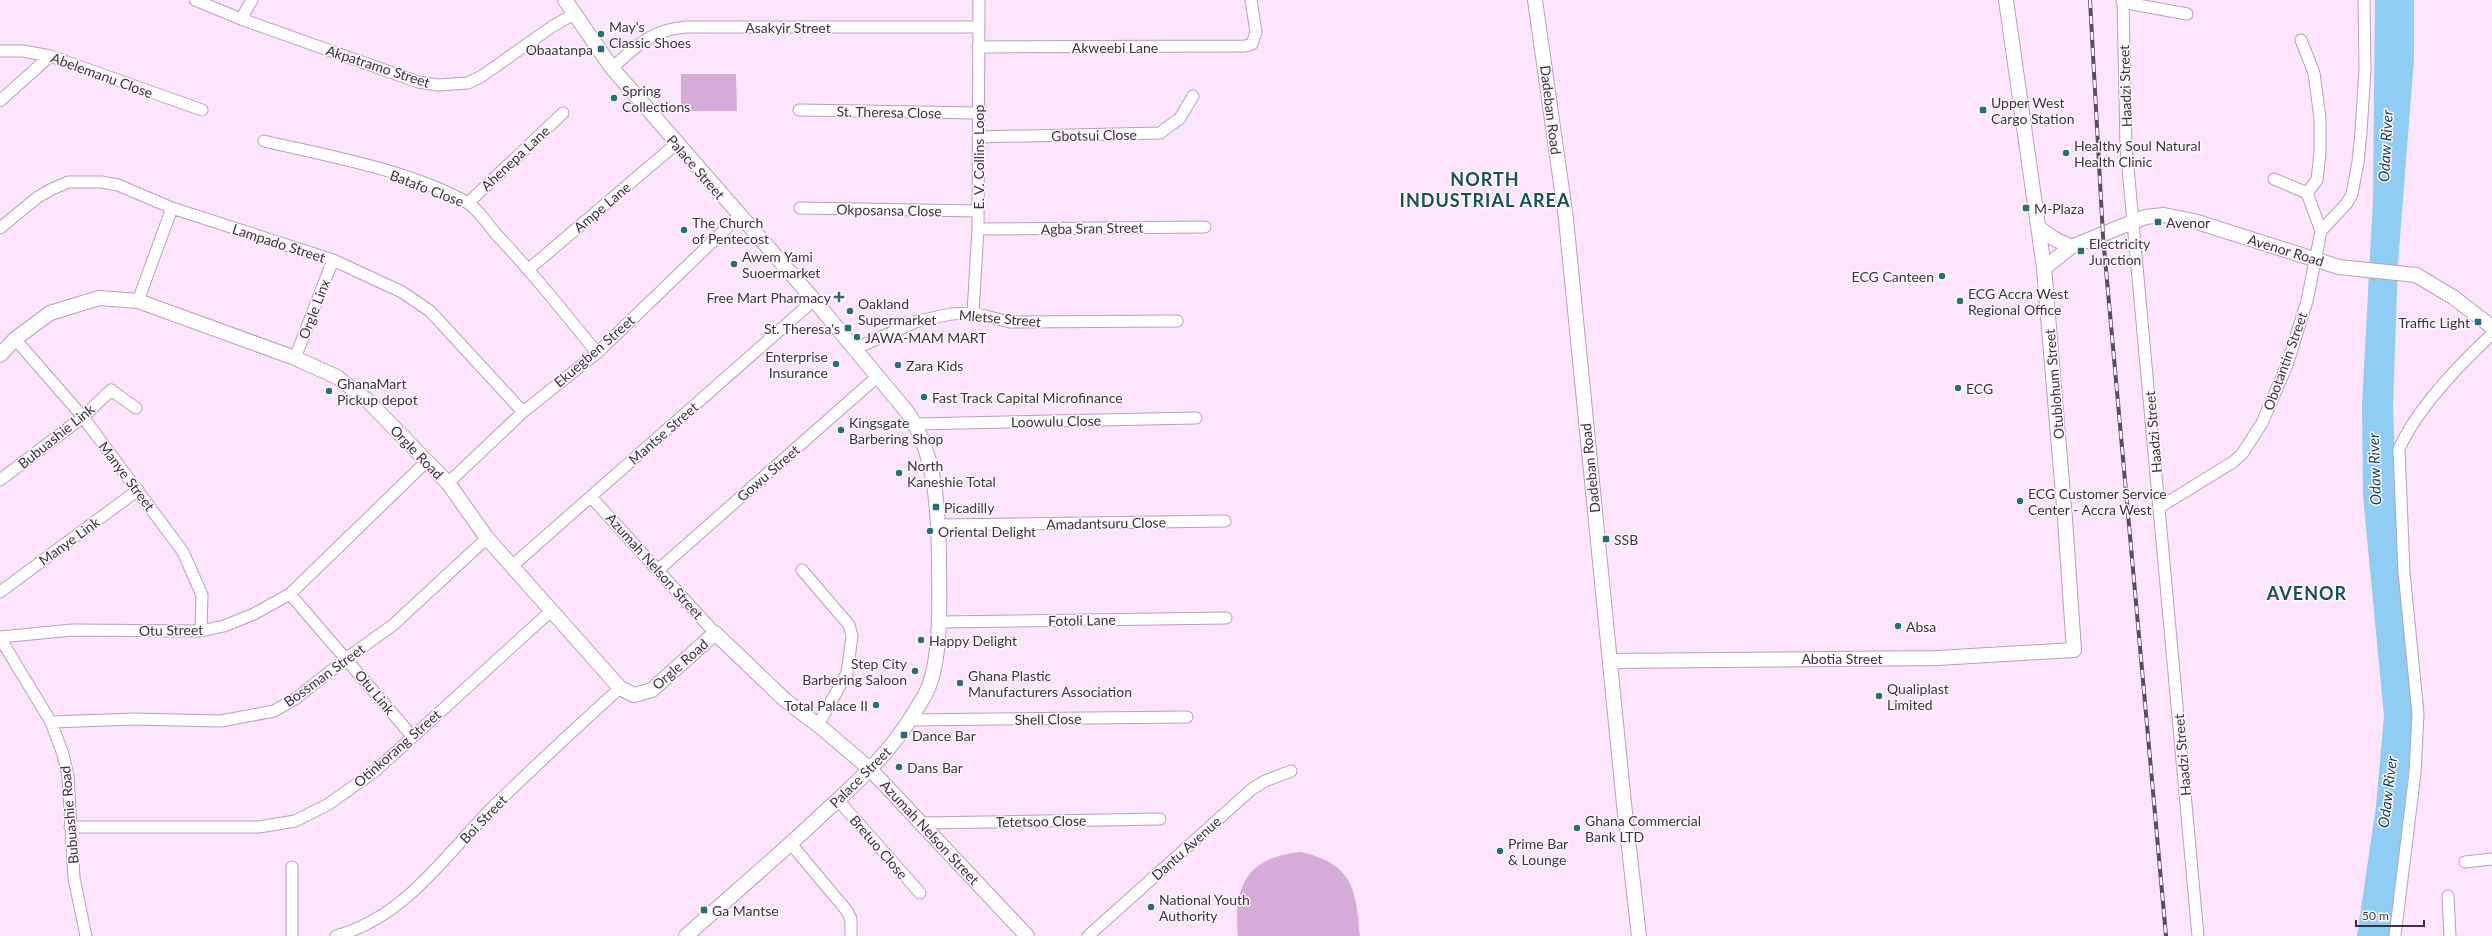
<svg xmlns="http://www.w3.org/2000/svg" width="2492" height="936" font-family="Lato,sans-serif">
<rect width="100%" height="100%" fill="#fce5fd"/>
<path fill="#d7abd8" d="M681,74H736L737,111H681Z
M1301,852C1353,864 1356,889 1360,936H1238C1233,886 1247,857 1301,852Z"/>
<path fill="#8fcdf4" d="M2375,0H2414V59L2398,263L2393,405L2396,500L2415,710L2391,936H2357L2376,806L2384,716L2363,496L2362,404L2373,200Z"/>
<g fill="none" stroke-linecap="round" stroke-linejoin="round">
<defs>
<path id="minor" d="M195,0L241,19L418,82L438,85L468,83L482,76L550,28L574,14
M2123,0L2126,146L2198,936
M2122,2L2187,14
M241,19L252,0
M2301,40L2314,73L2320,118V153L2317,180L2307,193
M978,47L1245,46L1252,44L1256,32L1251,0
M0,51H23L50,56L202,110
M612,68C637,46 650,30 686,27H978
M0,101L50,56
M799,110L978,113
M978,137L1160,133L1180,118L1193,96
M264,141C328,156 409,170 466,202C477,208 487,223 495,233C531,271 564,312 597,353
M2274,179L2307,193
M2307,193L2321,231
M468,203L563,113
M800,208L978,211
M0,228L38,197L52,189L68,182H101L118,185L172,208L333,260L402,292L430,311L523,412
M978,229L1205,227
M529,269L676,144
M138,301L172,208
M973,313L978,229L979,0
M15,339L83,417L183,552L202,595L201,631
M854,349L918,321L951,314L973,313L1010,322L1177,321
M295,358L333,260
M916,424L1196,418
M0,480L83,417L111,390L136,408
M448,483L523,412L597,353L739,216
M591,497L715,633
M2160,507L2233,462L2242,454L2262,423L2287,365L2307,301L2321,231L2347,203L2352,194L2358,162L2361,132L2365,69L2364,0
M938,525L1225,521
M512,566L814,300
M658,570L878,376
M802,570L849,625L852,636L847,673L818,725
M0,592L138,490
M290,594L412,736
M938,622L1226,618
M0,637L72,630L201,631L224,626L254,614L290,594L426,462
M0,638L51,722L63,754L68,776L74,878L86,936
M910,720L1187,717
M51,722L134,719L221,721L274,711L295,699L347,658L393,625L487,538
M838,800L920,893
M922,823L1160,819
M70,827H259L295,821L327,805L374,772L552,610
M791,844L847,911L851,919V936
M2465,862L2492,859
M292,867V936
M2448,896L2450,936
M336,936C408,916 446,853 496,804C536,765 578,726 620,688
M1088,936L1252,789L1265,781L1291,771
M2395,936L2415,773L2418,714L2404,572L2399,449C2417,408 2460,364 2492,334"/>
<path id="tertiary" d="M565,0L612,68L814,300L908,413C936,456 938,507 939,556C939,592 942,649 930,683C927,694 920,703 914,713C891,751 862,778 830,807C783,852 734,893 686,936
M1535,0L1566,219L1624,804L1639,936
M2039,228L2053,238L2071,247
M2044,268L2071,247L2145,217L2164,215L2194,221L2339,267L2416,275L2453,297L2492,327
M0,355L15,339L50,313L99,298L138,301L295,358L337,377L366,399L448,483L487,538L620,688L634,695L652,690L715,633L785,700L823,729L871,770L1027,936
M1610,661L1938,658L2074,650L2065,519L2044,268L2006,0"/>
</defs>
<use href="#minor" stroke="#ba9fbb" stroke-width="13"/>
<use href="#tertiary" stroke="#ba9fbb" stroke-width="16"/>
<use href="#minor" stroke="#fff" stroke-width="11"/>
<use href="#tertiary" stroke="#fff" stroke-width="14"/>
<defs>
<path id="rail" d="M2090,0L2103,236L2166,936"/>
</defs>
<use href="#rail" stroke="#5a4d5b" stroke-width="4"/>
<use href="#rail" stroke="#fff9ff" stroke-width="2.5" stroke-dasharray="8" stroke-linecap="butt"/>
</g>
<g fill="#256f76" stroke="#fff9ff" stroke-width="1.5">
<circle cx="601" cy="34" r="4"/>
<rect x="597" y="45" width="8" height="8" rx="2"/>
<circle cx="614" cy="98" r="4"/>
<rect x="1979" y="106" width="8" height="8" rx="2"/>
<circle cx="2066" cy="153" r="4"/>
<rect x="2022" y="204" width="8" height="8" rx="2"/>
<rect x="2154" y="218" width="8" height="8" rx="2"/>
<circle cx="684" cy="230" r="4"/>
<rect x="2077" y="247" width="8" height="8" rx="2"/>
<circle cx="734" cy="264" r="4"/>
<circle cx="1942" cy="276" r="4"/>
<path d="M837 291h4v4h4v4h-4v4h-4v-4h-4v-4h4z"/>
<circle cx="1960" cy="301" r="4"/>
<circle cx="850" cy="311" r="4"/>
<rect x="2474" y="318" width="8" height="8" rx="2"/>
<rect x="844" y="324" width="8" height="8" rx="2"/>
<circle cx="857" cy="337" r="4"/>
<circle cx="836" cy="364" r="4"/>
<circle cx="898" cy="365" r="4"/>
<circle cx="1958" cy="388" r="4"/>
<circle cx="329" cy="391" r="4"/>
<circle cx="924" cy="397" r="4"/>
<circle cx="841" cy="430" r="4"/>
<circle cx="899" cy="473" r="4"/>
<circle cx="2020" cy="501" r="4"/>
<rect x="932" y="503" width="8" height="8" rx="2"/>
<circle cx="930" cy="531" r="4"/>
<rect x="1602" y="535" width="8" height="8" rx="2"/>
<circle cx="1898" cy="626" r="4"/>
<circle cx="921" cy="640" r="4"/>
<circle cx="915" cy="671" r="4"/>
<circle cx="960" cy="683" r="4"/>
<circle cx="1879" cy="696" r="4"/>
<circle cx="876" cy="705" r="4"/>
<rect x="900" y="731" width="8" height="8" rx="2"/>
<circle cx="899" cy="767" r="4"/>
<circle cx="1577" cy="828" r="4"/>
<circle cx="1500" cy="851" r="4"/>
<circle cx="1151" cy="907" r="4"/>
<rect x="700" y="906" width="8" height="8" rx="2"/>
</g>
<g text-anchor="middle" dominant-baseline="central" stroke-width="3" stroke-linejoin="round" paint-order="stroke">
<g font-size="14" fill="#3c313c" stroke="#fff9ff" text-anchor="start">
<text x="609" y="26">May's<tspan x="609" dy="16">Classic Shoes</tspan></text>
<text x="593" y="49" text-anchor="end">Obaatanpa</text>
<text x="622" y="90">Spring<tspan x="622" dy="16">Collections</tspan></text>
<text x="1991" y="102">Upper West<tspan x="1991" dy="16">Cargo Station</tspan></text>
<text x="2074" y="145">Healthy Soul Natural<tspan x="2074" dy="16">Health Clinic</tspan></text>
<text x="2034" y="208">M-Plaza</text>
<text x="692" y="222">The Church<tspan x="692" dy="16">of Pentecost</tspan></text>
<text x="2166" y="222">Avenor</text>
<text x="2089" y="243">Electricity<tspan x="2089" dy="16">Junction</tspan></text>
<text x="742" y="256">Awem Yami<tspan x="742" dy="16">Suoermarket</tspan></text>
<text x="1934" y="276" text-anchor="end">ECG Canteen</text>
<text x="1968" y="293">ECG Accra West<tspan x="1968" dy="16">Regional Office</tspan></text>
<text x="831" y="297" text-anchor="end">Free Mart Pharmacy</text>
<text x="858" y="303">Oakland<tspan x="858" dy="16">Supermarket</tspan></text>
<text x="2470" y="322" text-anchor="end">Traffic Light</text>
<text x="840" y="328" text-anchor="end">St. Theresa's</text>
<text x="865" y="337">JAWA-MAM MART</text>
<text x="828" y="356" text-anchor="end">Enterprise<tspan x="828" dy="16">Insurance</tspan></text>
<text x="906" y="365">Zara Kids</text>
<text x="337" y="383">GhanaMart<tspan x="337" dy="16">Pickup depot</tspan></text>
<text x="1966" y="388">ECG</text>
<text x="932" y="397">Fast Track Capital Microfinance</text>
<text x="849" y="422">Kingsgate<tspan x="849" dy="16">Barbering Shop</tspan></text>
<text x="907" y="465">North<tspan x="907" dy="16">Kaneshie Total</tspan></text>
<text x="2028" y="493">ECG Customer Service<tspan x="2028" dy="16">Center - Accra West</tspan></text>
<text x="944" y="507">Picadilly</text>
<text x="938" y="531">Oriental Delight</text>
<text x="1614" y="539">SSB</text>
<text x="1906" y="626">Absa</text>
<text x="929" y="640">Happy Delight</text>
<text x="907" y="663" text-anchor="end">Step City<tspan x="907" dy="16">Barbering Saloon</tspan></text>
<text x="968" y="675">Ghana Plastic<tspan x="968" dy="16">Manufacturers Association</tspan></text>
<text x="1887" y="688">Qualiplast<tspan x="1887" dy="16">Limited</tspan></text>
<text x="868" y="705" text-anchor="end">Total Palace II</text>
<text x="912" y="735">Dance Bar</text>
<text x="907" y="767">Dans Bar</text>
<text x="1585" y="820">Ghana Commercial<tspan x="1585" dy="16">Bank LTD</tspan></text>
<text x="1508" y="843">Prime Bar<tspan x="1508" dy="16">&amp; Lounge</tspan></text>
<text x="1159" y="899">National Youth<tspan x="1159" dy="16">Authority</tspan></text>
<text x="712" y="910">Ga Mantse</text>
</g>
<g font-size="14" fill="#3c313c" stroke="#fff9ff">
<text x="788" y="27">Asakyir Street</text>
<text x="1115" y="47">Akweebi Lane</text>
<text transform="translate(378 66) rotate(18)">Akpatramo Street</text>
<text transform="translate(102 75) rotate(20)">Abelemanu Close</text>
<text transform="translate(2125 86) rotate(-92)">Haadzi Street</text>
<text transform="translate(1551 110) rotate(83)">Dadeban Road</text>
<text transform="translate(889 112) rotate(1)">St. Theresa Close</text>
<text transform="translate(1094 135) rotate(-1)">Gbotsui Close</text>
<text transform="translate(978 157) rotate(-90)">E. V. Collins Loop</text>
<text transform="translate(515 158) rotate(-43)">Ahenepa Lane</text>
<text transform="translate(696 167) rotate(49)">Palace Street</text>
<text transform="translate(427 188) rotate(21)">Batafo Close</text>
<text transform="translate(602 207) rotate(-40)">Ampe Lane</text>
<text transform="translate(889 210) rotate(1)">Okposansa Close</text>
<text transform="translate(1092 228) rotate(-1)">Agba Sran Street</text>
<text transform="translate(279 243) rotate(18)">Lampado Street</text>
<text transform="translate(2286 250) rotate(17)">Avenor Road</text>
<text transform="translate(314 309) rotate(-69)">Orgle Linx</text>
<text transform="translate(1000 318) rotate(5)">Mletse Street</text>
<text transform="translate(594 351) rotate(-41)">Ekuegben Street</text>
<text transform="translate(2285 361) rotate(-70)">Obotantin Street</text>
<text transform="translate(2054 384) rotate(-95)">Otublohum Street</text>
<text transform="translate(1056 421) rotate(-1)">Loowulu Close</text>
<text transform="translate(2153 432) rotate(-95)">Haadzi Street</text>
<text transform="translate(663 433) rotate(-41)">Mantse Street</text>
<text transform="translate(56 436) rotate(-39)">Bubuashie Link</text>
<text transform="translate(417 452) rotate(46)">Orgle Road</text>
<text transform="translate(1590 468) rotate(-96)">Dadeban Road</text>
<text transform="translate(768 473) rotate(-41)">Gowu Street</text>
<text transform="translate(127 476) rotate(53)">Manye Street</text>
<text transform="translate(1106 523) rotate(-1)">Amadantsuru Close</text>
<text transform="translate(69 541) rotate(-36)">Manye Link</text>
<text transform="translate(655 566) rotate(48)">Azumah Nelson Street</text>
<text transform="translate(1082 620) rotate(-1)">Fotoli Lane</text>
<text transform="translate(171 630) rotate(-1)">Otu Street</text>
<text x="1842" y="658">Abotia Street</text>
<text transform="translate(680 664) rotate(-41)">Orgle Road</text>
<text transform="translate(324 675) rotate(-36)">Bossman Street</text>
<text transform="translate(375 692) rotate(50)">Otu Link</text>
<text transform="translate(1048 719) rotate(-1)">Shell Close</text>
<text transform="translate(397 748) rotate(-41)">Otinkorang Street</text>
<text transform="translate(2182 755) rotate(-95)">Haadzi Street</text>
<text transform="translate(860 777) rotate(-45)">Palace Street</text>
<text transform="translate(69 815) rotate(-95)">Bubuashie Road</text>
<text transform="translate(483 819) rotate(-46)">Boi Street</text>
<text transform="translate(1041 821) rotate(-1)">Tetetsoo Close</text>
<text transform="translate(930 832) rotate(47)">Azumah Nelson Street</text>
<text transform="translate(879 847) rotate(49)">Bretuo Close</text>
<text transform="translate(1186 848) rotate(-42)">Dantu Avenue</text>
</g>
<g font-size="15" font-style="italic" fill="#11425d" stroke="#fff9ff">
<text transform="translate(2385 146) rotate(-87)">Odaw River</text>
<text transform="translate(2374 469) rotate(-92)">Odaw River</text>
<text transform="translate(2387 792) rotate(-83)">Odaw River</text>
</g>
<g font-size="18" font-weight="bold" letter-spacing="1" fill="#145056" stroke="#fff9ff">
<text x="1485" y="179">NORTH<tspan x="1485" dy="21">INDUSTRIAL AREA</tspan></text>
<text x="2307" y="593">AVENOR</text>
</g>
</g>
<path d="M2356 920v6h68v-6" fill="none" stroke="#3c313c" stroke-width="2"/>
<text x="2362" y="920" font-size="12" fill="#3c313c" stroke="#fff9ff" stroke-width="3" paint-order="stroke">50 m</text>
</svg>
